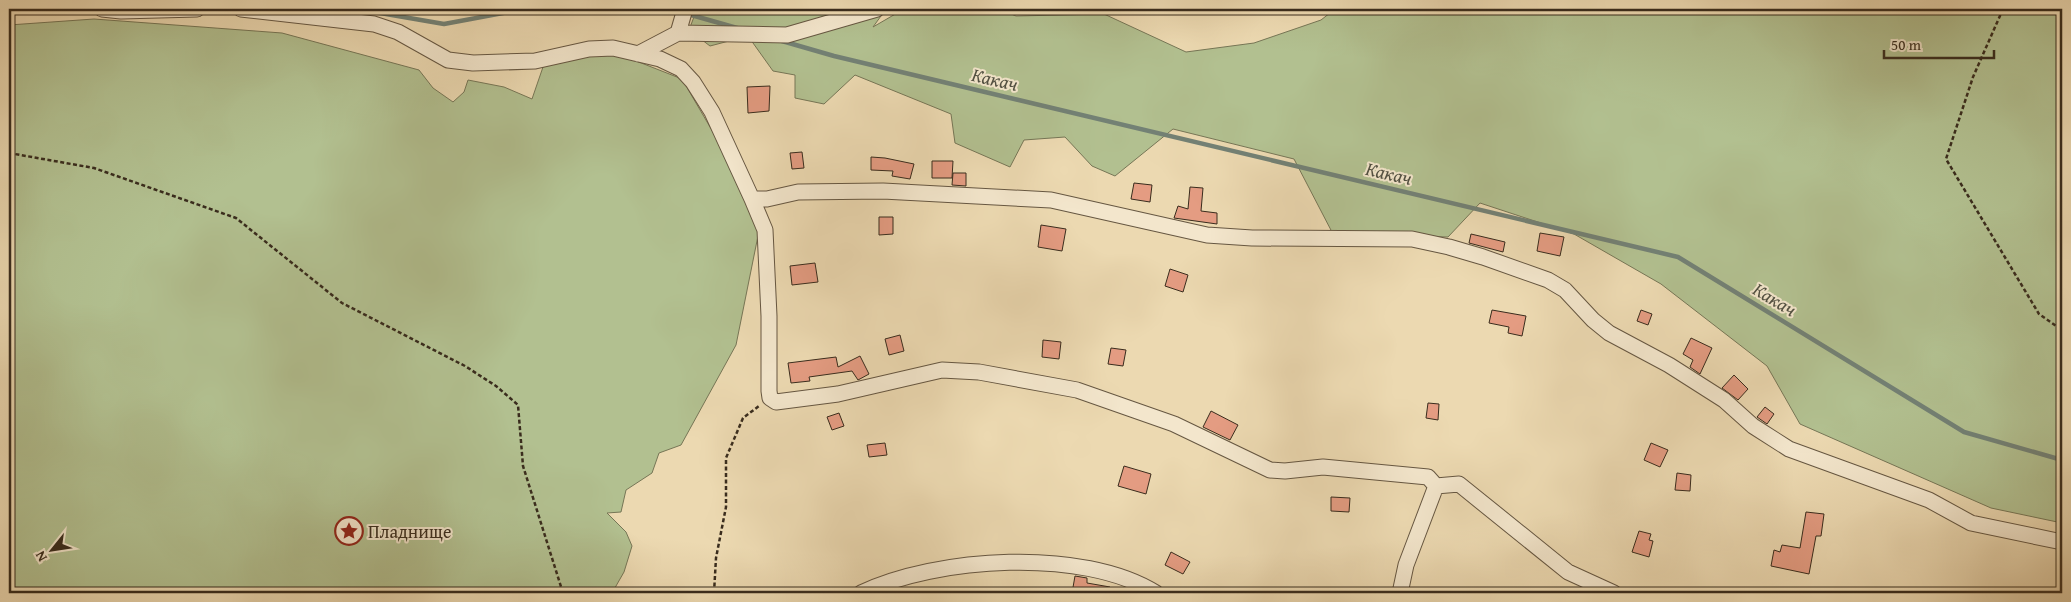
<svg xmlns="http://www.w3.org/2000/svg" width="2071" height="602" font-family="'Gentium Book Plus',serif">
<rect width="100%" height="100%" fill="#ecd9b1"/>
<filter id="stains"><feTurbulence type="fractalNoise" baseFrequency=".004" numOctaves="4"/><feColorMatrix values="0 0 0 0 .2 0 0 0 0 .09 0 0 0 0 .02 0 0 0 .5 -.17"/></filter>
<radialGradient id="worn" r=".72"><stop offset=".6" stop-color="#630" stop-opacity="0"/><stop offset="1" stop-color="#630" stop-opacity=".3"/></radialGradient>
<path fill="#b2c090" stroke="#767656" d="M697,9H886L873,27L904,9H999L1016,16L1104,14L1186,52L1254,43L1321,20L1335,9H2062V523L1991,508L1800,424L1767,366L1661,284L1574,234L1480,203L1448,237L1333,234L1294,159L1173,129L1115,176L1092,166L1065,137L1024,140L1010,167L955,143L951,114L855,75L824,104L795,98V75L773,71L748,36L710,46L689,30Z
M94,19L282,33L419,70L433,88L453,102L464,92L468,80L504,87L532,99L543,67L584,55H621L682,79L762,216L736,345L681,445L659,453L652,473L626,490L621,512L607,513L626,532L632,546L624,572L612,593H9V25Z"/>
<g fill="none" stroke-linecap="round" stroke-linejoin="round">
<path stroke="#738175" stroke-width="4.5" d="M357,9L444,24L525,9
M670,9L737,28
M782,41L834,56L1678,257L1964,432L2062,460"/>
</g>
<path fill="#e49c82" stroke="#392c1d" d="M770,86L769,111L748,113L747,87Z
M802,152L804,168L792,169L790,153Z
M871,157L885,158L914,164L910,179L892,176L893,171L871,170Z
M932,161H953L952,178H932Z
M953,173H966V186L952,185Z
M1134,183L1152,185L1150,202L1131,199Z
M1190,187L1203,188L1201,211L1217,213V224L1174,218L1178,206L1188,209Z
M879,217H893V234L879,235Z
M1041,225L1066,229L1062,251L1038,247Z
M1540,233L1564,237L1560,256L1537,251Z
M1471,234L1505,242L1503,252L1469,243Z
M815,263L818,282L792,285L790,266Z
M1170,269L1188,275L1183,292L1165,286Z
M1492,310L1526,316L1522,336L1508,333L1509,327L1489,323Z
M1641,310L1652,314L1648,325L1637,321Z
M900,335L904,351L889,355L885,339Z
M1691,338L1712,348L1700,374L1690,367L1693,360L1683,354Z
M1043,340L1061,342L1059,359L1042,357Z
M1111,348L1126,350L1123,366L1108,364Z
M860,356L869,374L858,380L852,371L809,377L810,381L791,383L788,363L836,357L838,367Z
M1734,375L1748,389L1738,400L1722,388Z
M1428,403L1439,404L1438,420L1426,418Z
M1765,407L1774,414L1767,424L1757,417Z
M1211,411L1238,425L1230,440L1203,427Z
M839,413L844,426L832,430L827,417Z
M885,443L887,455L869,457L867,445Z
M1651,443L1668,450L1660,467L1644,460Z
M1124,466L1151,474L1146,494L1118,486Z
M1677,473L1691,475L1690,491L1675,490Z
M1331,497L1350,498L1349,512L1331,511Z
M1806,512L1824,514L1821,536H1816L1809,574L1771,566L1774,550L1780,552L1782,545L1800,548Z
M1639,531L1651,534L1649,540L1653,541L1649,557L1632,552Z
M1171,552L1190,562L1183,574L1165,565Z
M1075,576L1087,578V583L1110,587L1109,593H1072Z"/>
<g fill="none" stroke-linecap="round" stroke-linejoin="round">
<defs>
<path id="minor" d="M102,9L121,11L197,9
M241,9L374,24L398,32L448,60L473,63L535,61L589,49L613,48L660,59L681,69L693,82L712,112L752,199H767L798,192L883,191L1051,200L1207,235L1252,238L1412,239L1449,247L1483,257L1548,280L1565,290L1593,320L1609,333L1669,365L1724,400L1753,426L1789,449L1929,500L1971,523L2062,542
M678,33L787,35L877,9
M638,54L678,33L685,9
M752,199L765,230L769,316V391L770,398L776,402L838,394L942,370L979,372L1077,390L1174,424L1270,470L1285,471L1323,467L1428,477L1436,486L1459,484L1568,572L1614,593
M861,593C937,557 1082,547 1156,593
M1400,593L1406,565L1436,486"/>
</defs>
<use href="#minor" stroke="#665742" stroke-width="17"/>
<path stroke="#392c1d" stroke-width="2.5" stroke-dasharray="4 2.5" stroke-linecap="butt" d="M2003,9L1973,77L1946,159L2039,314L2062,330
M9,153L94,168L236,218L342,303L465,366L496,386L518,405L523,466L563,593
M714,593L716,558L726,507V458L743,418L759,406"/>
<use href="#minor" stroke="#f3e6cc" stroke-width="15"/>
</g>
<defs>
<symbol id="sight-ring" viewBox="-11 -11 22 22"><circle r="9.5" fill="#f3e6cc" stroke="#8f2418" stroke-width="1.5"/><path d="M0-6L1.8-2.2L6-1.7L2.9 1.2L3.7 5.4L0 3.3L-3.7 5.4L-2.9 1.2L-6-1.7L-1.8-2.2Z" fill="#8f2418"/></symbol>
</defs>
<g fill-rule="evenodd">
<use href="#sight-ring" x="333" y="515" width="32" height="32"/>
</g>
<g text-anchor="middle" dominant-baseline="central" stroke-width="4" stroke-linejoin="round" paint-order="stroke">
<g font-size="18" fill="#392c1d" stroke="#f3e6cc" text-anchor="start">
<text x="368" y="531">Пладнище</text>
</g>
<g font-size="19" font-style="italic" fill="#515042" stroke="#f3e6cc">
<text transform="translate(995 79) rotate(13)">Какач</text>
<text transform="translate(1389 173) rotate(13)">Какач</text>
<text transform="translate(1775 299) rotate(31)">Какач</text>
</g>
</g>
<rect width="2071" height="602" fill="none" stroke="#ecd9b1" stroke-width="30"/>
<rect x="10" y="10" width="2051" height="582" fill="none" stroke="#392c1d" stroke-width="2.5"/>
<rect x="15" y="15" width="2041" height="572" fill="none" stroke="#392c1d"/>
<g transform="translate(52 550) rotate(240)" stroke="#f3e6cc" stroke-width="4" paint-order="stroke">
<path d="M0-4L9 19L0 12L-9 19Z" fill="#392c1d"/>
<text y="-8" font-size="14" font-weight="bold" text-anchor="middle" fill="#392c1d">N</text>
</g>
<path d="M1884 50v8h110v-8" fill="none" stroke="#392c1d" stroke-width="2.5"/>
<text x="1891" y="50" font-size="15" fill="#392c1d" stroke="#f3e6cc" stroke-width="4" paint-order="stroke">50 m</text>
<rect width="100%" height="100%" filter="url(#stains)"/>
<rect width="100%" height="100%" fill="url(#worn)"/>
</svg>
